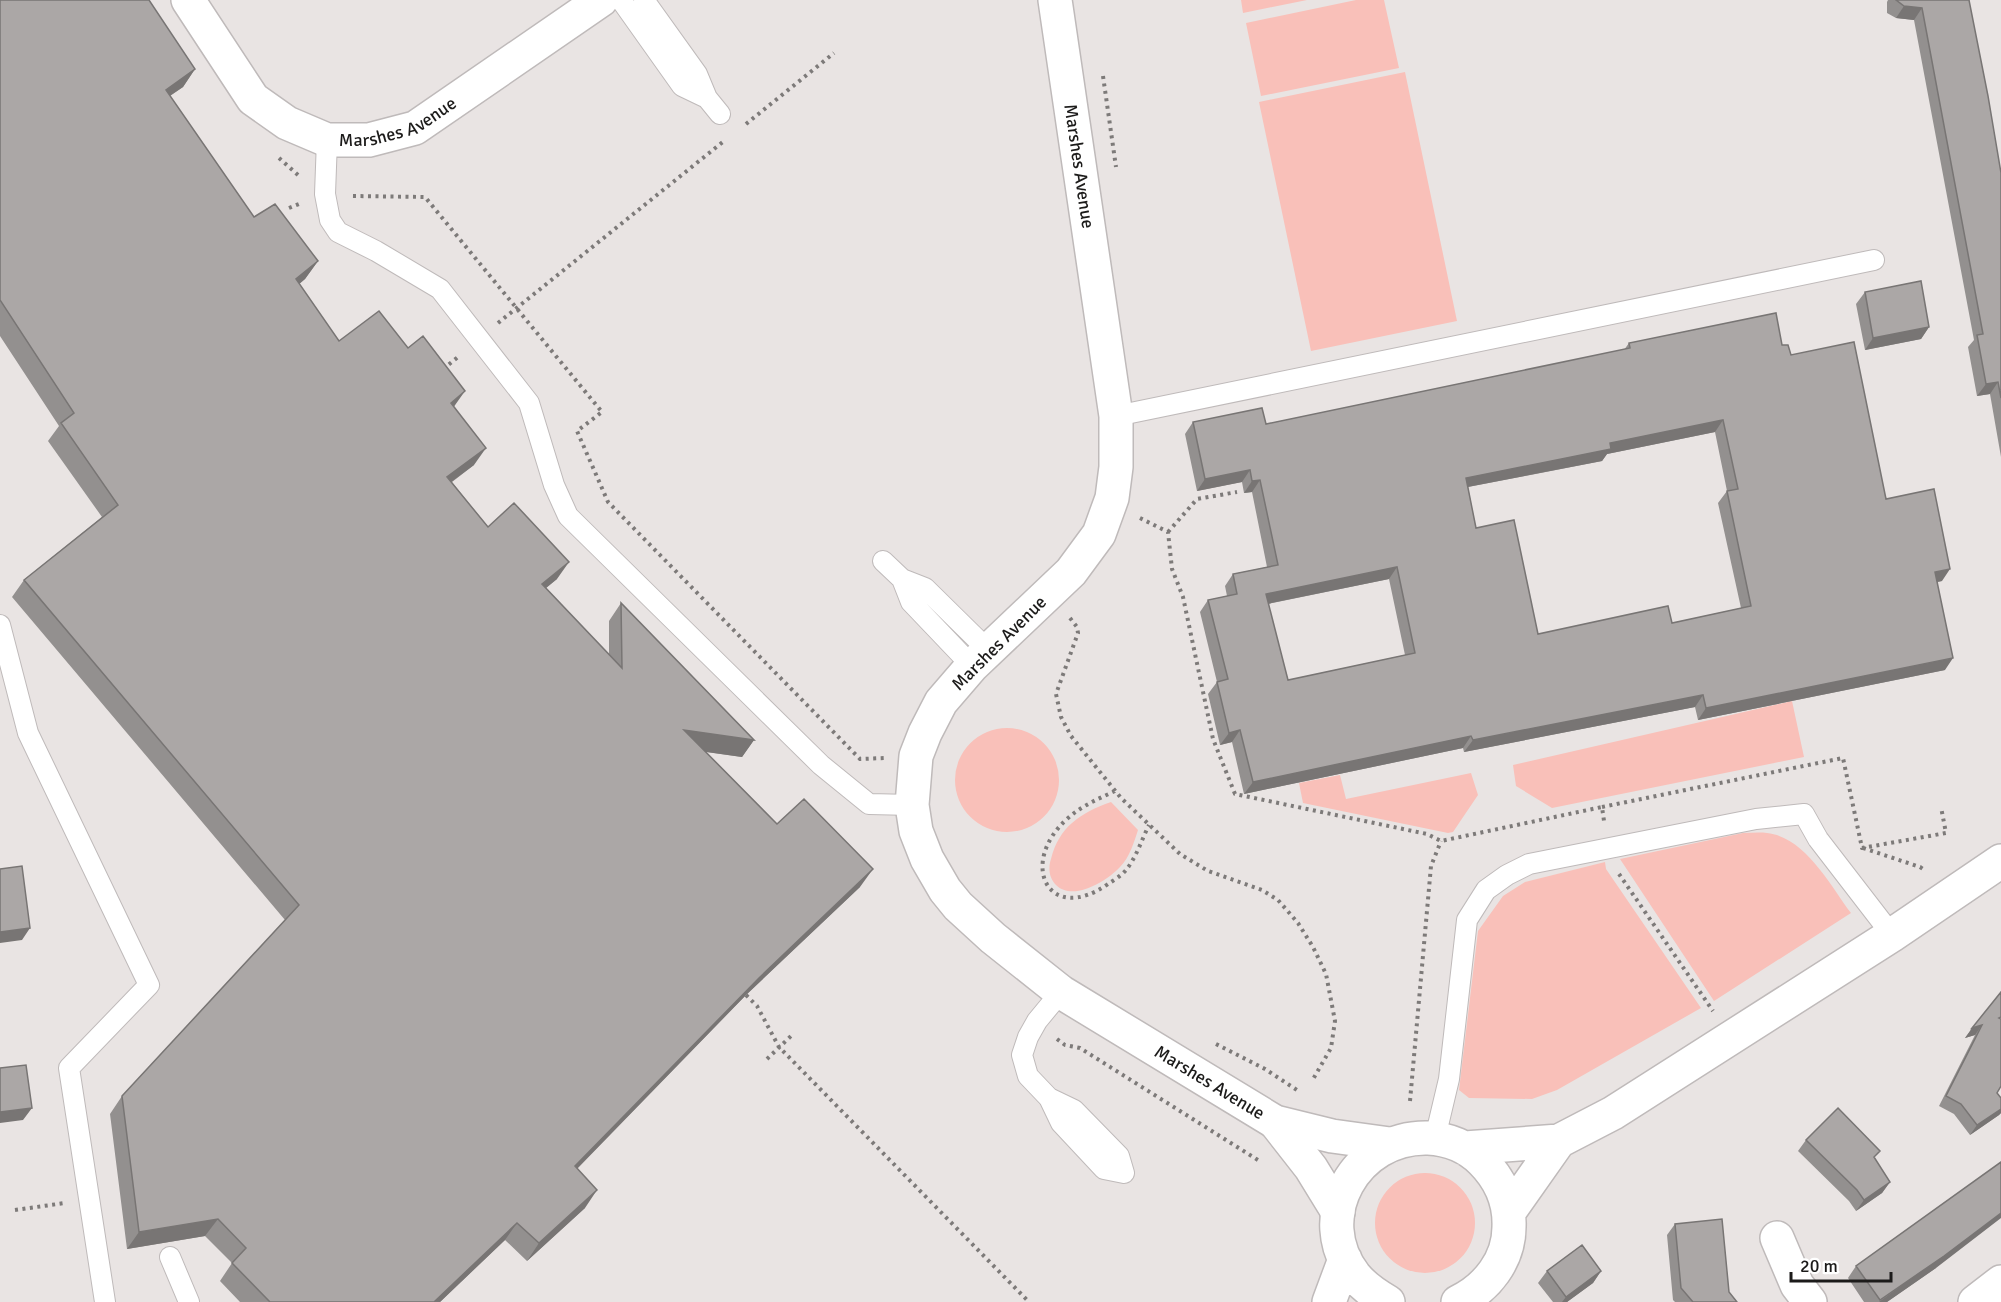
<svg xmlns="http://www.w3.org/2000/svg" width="2001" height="1302" font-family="Signika,sans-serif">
<rect width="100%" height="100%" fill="#e9e4e3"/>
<path fill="#f9c0b9" d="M1241,0H1307L1243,13Z
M1356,0H1384L1399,68L1261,96L1246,23Z
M1405,72L1457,321L1311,351L1259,102Z
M1792,701L1804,757L1552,808L1516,786L1513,765Z
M955 780a52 52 0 1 1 104 0a52 52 0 1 1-104 0Z
M1471,773L1478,795L1453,832L1448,833L1303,803L1299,783L1340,775L1346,799Z
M1111,802L1138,830C1134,842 1130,857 1120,867C1107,881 1073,902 1056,885C1049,878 1048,868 1051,859C1059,827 1080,813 1111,802Z
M1743,833C1751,833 1759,832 1767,833C1805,837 1830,885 1851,913L1714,1001L1620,859Z
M1605,862L1606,869L1701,1008L1557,1090L1532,1099L1469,1098L1459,1090L1478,931L1503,896L1525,882Z
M1375 1223a50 50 0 1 1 100 0a50 50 0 1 1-100 0Z"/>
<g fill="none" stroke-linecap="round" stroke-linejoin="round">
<defs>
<path id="service" d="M621,0L682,86L707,98
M644,0L697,74L707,98L720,114
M327,140L325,194L330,220L338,232L376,251L440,289L529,403L554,485L568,516L821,765L869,804L912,805
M1116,416L1874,260
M883,561L902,579L925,588L988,650
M902,579L911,602L972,666
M0,625L28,733L149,985L69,1068L105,1302
M1049,1098L1074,1110L1119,1156L1124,1173L1104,1169L1061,1123L1049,1098L1028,1076L1022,1055L1028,1037L1037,1021L1061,992
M1435,1138L1449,1079L1467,920L1486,890L1507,875L1529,864L1756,819L1804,814L1818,839L1892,935
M170,1257L189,1302"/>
<g id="minor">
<path id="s1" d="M188,0L253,99L287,123L327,140H369L415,128L601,0"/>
<path id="s2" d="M1055,0L1116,416V467L1112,498L1099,534L1071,572L972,666L941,702L925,733L916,756L912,805L916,831L927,859L945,890L958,906L993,938L1061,992L1275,1122L1332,1136L1390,1144"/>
<path d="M1275,1122L1311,1168L1338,1212"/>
<path d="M1777,1238L1797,1285L1810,1302"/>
<path d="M1975,1302L2001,1282"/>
</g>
<path id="tertiary" d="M1465,1148L1559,1141L1613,1113L1892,935L2001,861
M1509,1212L1559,1141
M1329,1302L1345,1259
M1388,1302C1376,1295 1364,1287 1355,1276C1309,1217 1356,1136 1428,1138C1448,1139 1468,1147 1482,1161C1500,1179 1510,1201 1509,1227C1509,1260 1487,1288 1458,1302"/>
</defs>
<use href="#service" stroke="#bfbaba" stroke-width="22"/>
<use href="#minor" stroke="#bfbaba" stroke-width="36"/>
<use href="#tertiary" stroke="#bfbaba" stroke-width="36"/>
<path stroke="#7d7a79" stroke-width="4" stroke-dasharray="3 4.5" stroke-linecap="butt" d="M1103,76L1116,167
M746,124L834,53
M279,158L298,175
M353,196L425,197L602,412L577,431L608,502L860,759L884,758
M289,208L299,204
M498,323L724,141
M443,369L458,357
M1140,518L1168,532L1172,569L1183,597L1213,739L1235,794L1427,834L1441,841L1602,807L1604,821
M1168,532L1197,499L1237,492
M1070,618L1077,627L1078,633L1056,694L1061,717L1071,736L1121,798L1180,854L1208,871L1262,890L1278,900L1298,923L1313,947L1326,974L1335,1021L1331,1048L1312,1081
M1115,791C1098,799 1081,806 1067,819C1018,863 1048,926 1108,884C1114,880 1121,876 1126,870C1136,858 1142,839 1149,825
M1602,807L1843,758L1862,848L1946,833L1941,807
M1863,848L1920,867L1926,871
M1619,874L1713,1011
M746,995L757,1006L779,1047L1029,1302
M1057,1039L1065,1045L1080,1048L1261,1162
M1216,1044L1265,1069L1300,1092
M767,1059L791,1036
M1410,1101L1431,866L1441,841
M15,1210L65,1203"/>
<use href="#service" stroke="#fff" stroke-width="20"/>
<use href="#minor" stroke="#fff" stroke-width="33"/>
<use href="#tertiary" stroke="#fff" stroke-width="33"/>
</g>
<path fill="#93908f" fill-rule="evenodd" d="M0,0L195,69L183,87L170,96L254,217L318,261L305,279L299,284L339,341L454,407L474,465L452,482L488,527L557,579L546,588L609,655V621L621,603L754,740L742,757L706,752L777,824L860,887L746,995L577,1169L585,1208L527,1261L505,1240L440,1302H240L220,1281L232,1263L205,1236L127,1249L110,1114L122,1096L285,920L12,597L24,580L102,517L48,441L59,426L0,336Z
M1888,0H1969L2001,173V457L1990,394L1977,396L1968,347L1974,340L1914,20L1896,18L1887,13V2Z
M1865,292L1929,327L1921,339L1865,350L1856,304Z
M1629,343L1782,345L1791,355L1942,581L1937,582L1945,670L1698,720L1695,707L1464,752L1463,748L1244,794L1232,742L1220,745L1208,694L1217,682L1200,612L1208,600L1227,596L1225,586L1233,574L1267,567L1252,492L1244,493L1242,482L1197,491L1185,434L1193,422L1266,424L1624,350ZM1715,432L1727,491L1718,503L1741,608L1672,623L1538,634L1476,528L1468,487L1602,461L1607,454ZM1389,579L1405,655L1288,680L1268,604Z
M2001,992L1997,1093L2001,1098V1113L1999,1115L1970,1135L1954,1114L1939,1106L1975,1035L1965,1038Z
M1806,1140L1875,1159L1890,1182L1882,1193L1856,1211L1849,1201L1798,1151Z
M1675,1224L1729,1292L1737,1302H1675L1673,1300L1667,1235Z
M1856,1266L1936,1268L1887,1302H1864L1848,1278Z
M1547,1271H1601L1593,1283L1567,1302H1553L1538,1283Z"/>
<path fill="#787574" d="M1904,6L1922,8L1914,20L1896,18Z
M195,69L183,87L153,107L166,90Z
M318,261L305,279L284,297L296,279Z
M1929,327L1921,339L1865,350L1873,338Z
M1998,382L1990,394L1977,396L1986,384Z
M465,391L453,408L451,403Z
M1723,420L1715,432L1607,454L1602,461L1457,489L1466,478L1610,443Z
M486,448L474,465L435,494L447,477Z
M1250,470L1242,482L1197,491L1205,479Z
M1260,480L1252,492L1244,493L1252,481Z
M569,562L557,579L530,601L542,584Z
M1397,567L1389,579L1257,606L1266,594Z
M1950,569L1942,581L1927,584L1935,572Z
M1953,658L1945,670L1698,720L1706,708Z
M1703,695L1695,707L1464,752L1473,740Z
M684,730L754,740L742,757L672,747Z
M1240,730L1232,742L1220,745L1229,733Z
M1471,736L1463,748L1244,794L1253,782Z
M873,869L860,887L746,995L562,1184L575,1166L759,978Z
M30,928L22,940L0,943V932Z
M1982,1025L1975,1035L1965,1038L1972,1028Z
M32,1108L23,1120L0,1123V1112Z
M2001,1109V1113L1999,1115L1970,1135L1977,1125Z
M1890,1182L1882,1193L1856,1211L1864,1200Z
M597,1190L585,1208L527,1261L539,1243Z
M2001,1213V1218L1936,1268L1887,1302H1879Z
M218,1219L205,1236L127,1249L139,1232Z
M517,1223L505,1240L440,1302H434Z
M1601,1271L1593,1283L1567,1302H1562L1566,1297Z"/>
<path fill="#aba7a6" stroke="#787574" stroke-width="1.5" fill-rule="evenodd" d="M0,0H149L195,69L166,90L254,217L275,204L318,261L296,279L339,341L379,311L408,348L423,336L465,391L451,403L486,448L447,477L488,527L514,503L569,562L542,584L622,668L621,603L754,740L684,730L777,824L804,799L873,869L759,978L575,1166L597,1190L539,1243L517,1223L434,1302H270L232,1263L246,1248L218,1219L139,1232L122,1096L299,905L24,580L118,505L61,423L74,413L0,300Z
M1896,0H1969L1988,96L2001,173V398L1998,382L1986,384L1977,335L1983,334L1922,8L1904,6Z
M1921,281L1929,327L1873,338L1865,292Z
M1776,313L1782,345H1788L1791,355L1854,342L1886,499L1934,489L1950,569L1935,572L1953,658L1706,708L1703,695L1473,740L1471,736L1253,782L1240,730L1229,733L1217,682L1228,679L1208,600L1237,594L1233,574L1278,565L1260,480L1252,481L1250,470L1205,479L1193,422L1262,408L1266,424L1630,348L1629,343ZM1723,420L1738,489L1727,491L1751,606L1672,623L1668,606L1538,634L1514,520L1476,528L1466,478L1611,449L1610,443ZM1397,567L1415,653L1288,680L1266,594Z
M22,866L30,928L0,932V869Z
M2001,992V1017L1999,1018L2001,1019V1086L1997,1093L2001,1098V1109L1977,1125L1961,1104L1946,1096L1982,1025L1972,1028Z
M26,1065L32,1108L0,1112V1068Z
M1838,1108L1880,1151L1874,1157L1890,1182L1864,1200L1857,1190L1806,1140Z
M2001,1162V1213L1944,1256L1880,1300L1856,1266Z
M1722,1219L1729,1292L1737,1302H1693L1681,1288L1675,1224Z
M1582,1245L1601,1271L1566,1297L1547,1271Z"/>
<g text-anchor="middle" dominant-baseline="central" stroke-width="6" stroke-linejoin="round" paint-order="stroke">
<g font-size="18" fill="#1c1b1a" stroke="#fff">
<text stroke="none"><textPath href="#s1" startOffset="278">Marshes Avenue</textPath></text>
<text stroke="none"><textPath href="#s2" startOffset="168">Marshes Avenue</textPath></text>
<text transform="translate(999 643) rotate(-45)">Marshes Avenue</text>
<text stroke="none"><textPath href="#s2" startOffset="1302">Marshes Avenue</textPath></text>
</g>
</g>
<path d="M1791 1272v9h100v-9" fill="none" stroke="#1c1b1a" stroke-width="3"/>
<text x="1800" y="1272" font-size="18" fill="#1c1b1a" stroke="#ffffff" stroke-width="4.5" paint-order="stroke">20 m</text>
</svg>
